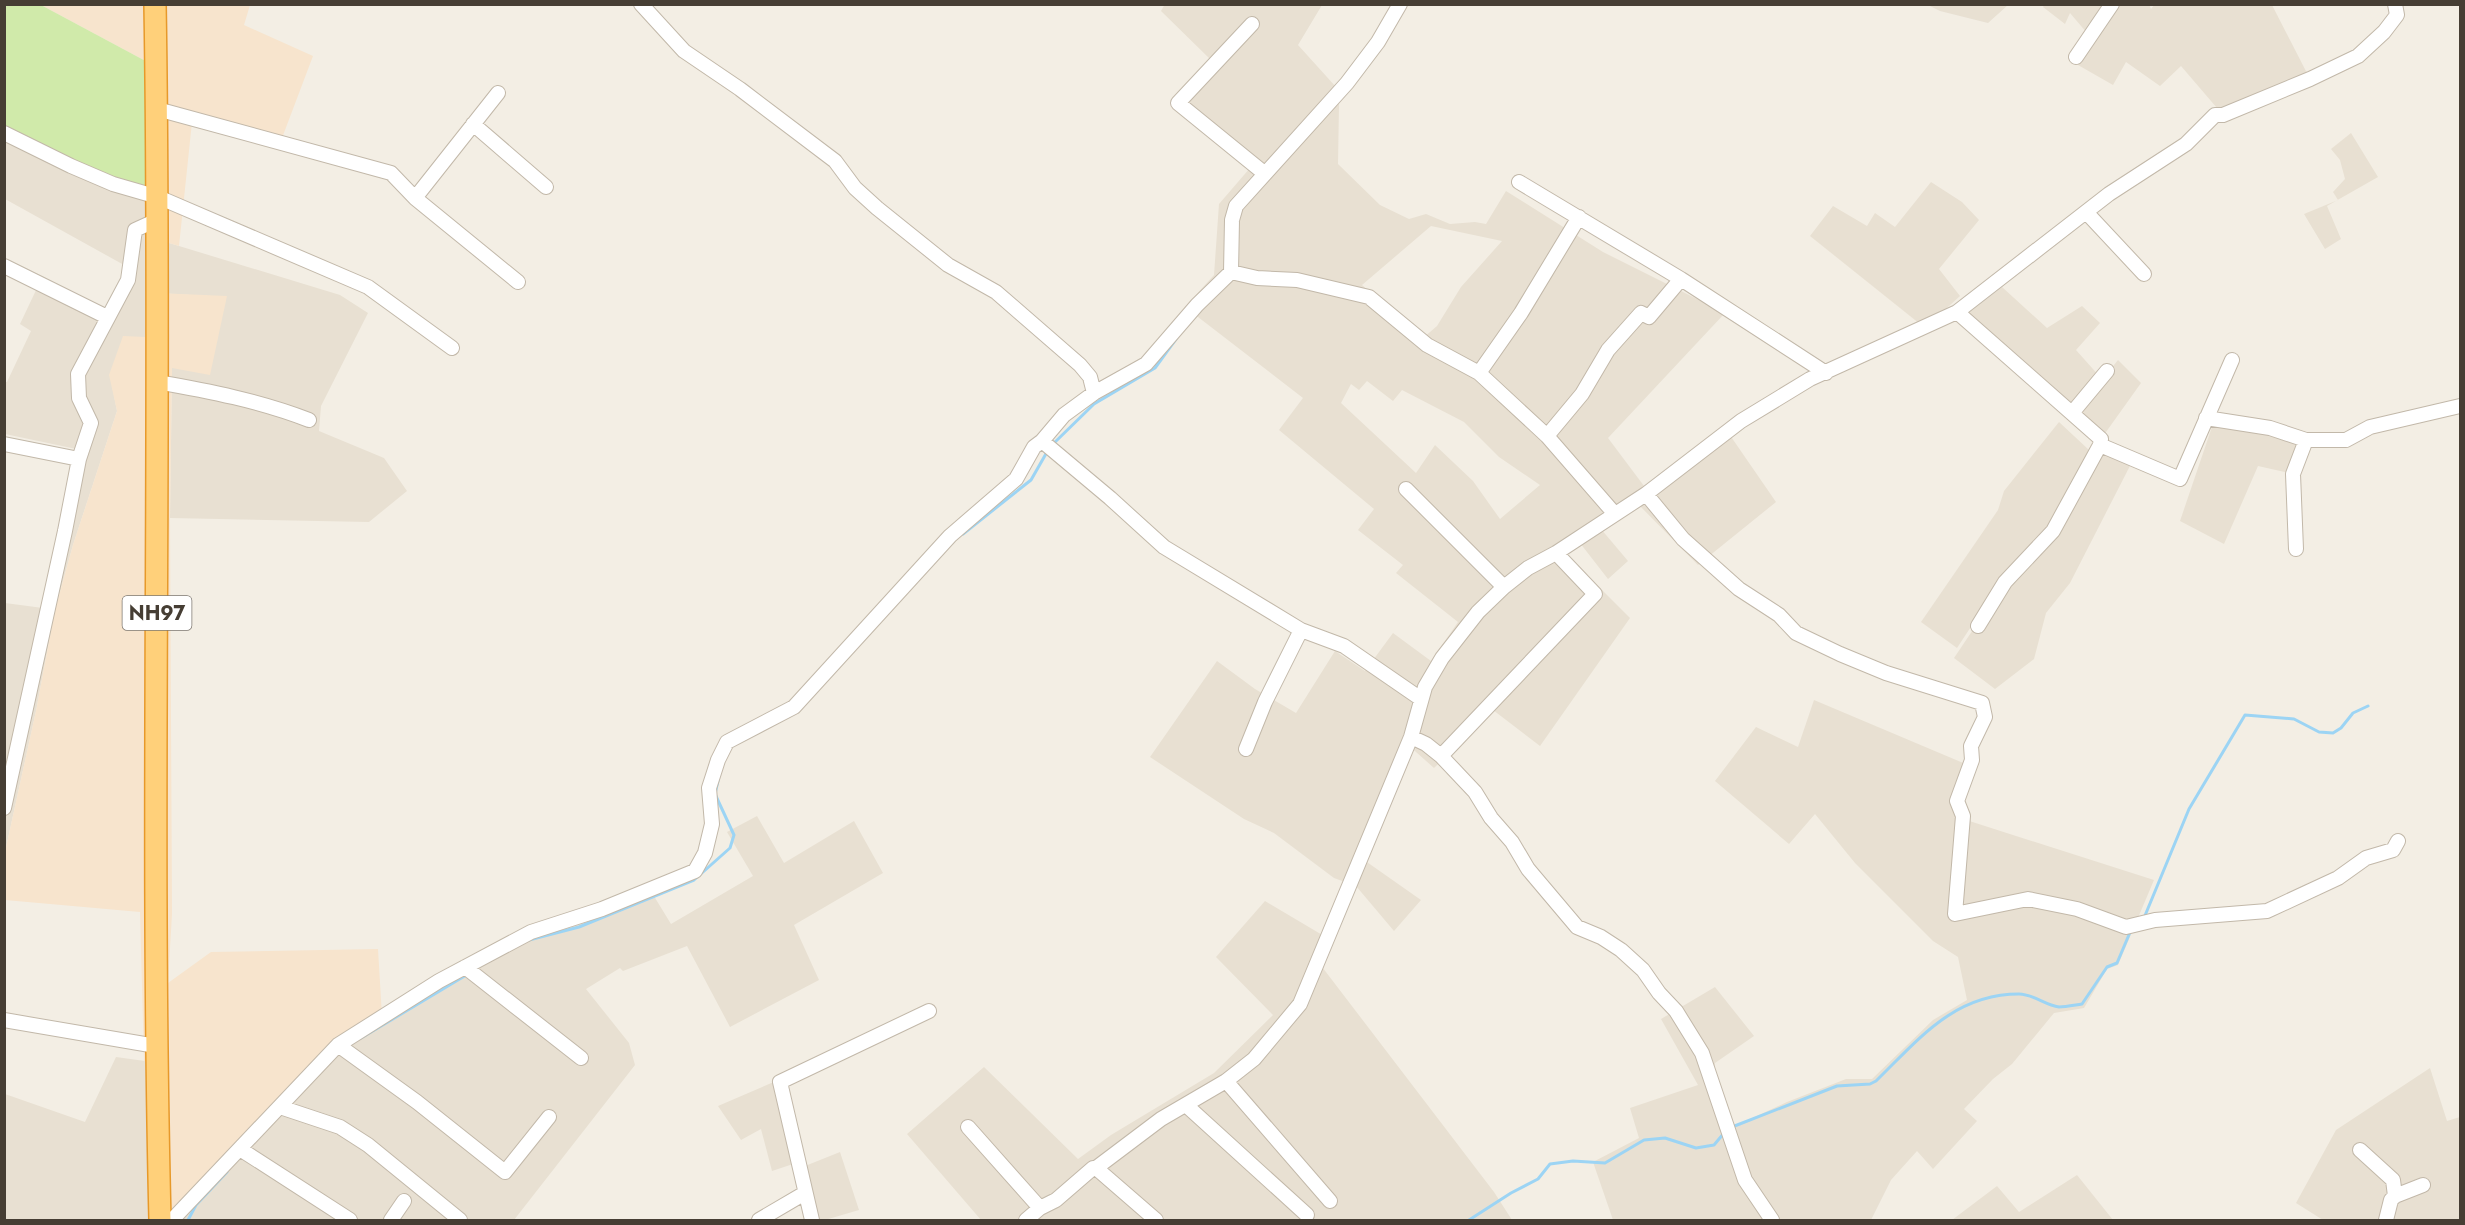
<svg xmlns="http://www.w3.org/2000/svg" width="2465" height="1225" font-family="Jost,sans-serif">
<rect width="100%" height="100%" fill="#f3eee4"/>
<path fill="#e8e0d2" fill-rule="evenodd" d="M1165,4L1322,5L1298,45L1336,87L1339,105L1338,164L1380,205L1409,219L1426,214L1450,224L1475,222L1486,224L1506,191L1603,252L1725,313L1608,438L1650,494L1725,428L1776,502L1698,565L1638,504L1601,529L1628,561L1608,579L1573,534L1544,552L1601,589L1630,618L1540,746L1493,710L1434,768L1407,744L1364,860L1421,900L1394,931L1356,886L1334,878L1274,833L1244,819L1150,757L1217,661L1255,689L1296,713L1335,651L1365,671L1393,633L1431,661L1458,622L1396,573L1403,565L1358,530L1374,509L1279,430L1303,398L1185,307L1214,275L1219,204L1250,168L1171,105L1211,60L1161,11ZM1431,226L1502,241L1461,287L1437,326L1423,338L1362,285ZM1367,381L1393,401L1402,390L1464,422L1499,457L1540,485L1500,519L1473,481L1435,445L1416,473L1341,403L1351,384L1359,390Z
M2045,4H2149L2151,9L2155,4L2272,5L2310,79L2223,115L2181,66L2160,86L2126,62L2113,85L2071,61L2087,33L2070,13L2065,24L2043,7Z
M1928,5H2008L1988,23L1940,11Z
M5,130L156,194V239L340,295L368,313L321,406L319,431L384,458L407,491L369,522L170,518L172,367L226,297L157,293L145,337L110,375L117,411L73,545L55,610L36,711L5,852V603L43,608L81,450L5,434V382H7L31,331L20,324L38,286L101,318L125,272L124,265L5,199Z
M2351,133L2378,177L2327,206L2341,239L2325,249L2304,214L2338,200L2333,192L2345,179L2340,160L2331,149Z
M1931,182L1962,202L1979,220L1939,269L1960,296L1925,328L1810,236L1833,206L1867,226L1875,213L1895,227Z
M2002,287L2047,328L2082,306L2100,323L2076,350L2101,378L2072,413L1963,317Z
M2118,360L2141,383L2101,439L2133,460L2070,583L2046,613L2034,659L1995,689L1954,658L2005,582L2053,531L2101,439L2074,415Z
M2215,418L2303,438L2293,474L2258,466L2224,544L2180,521Z
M2059,422L2089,450L2048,529L2001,581L1957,648L1921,622L1998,510L2004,491Z
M1814,700L1968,765L1960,818L2154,880L2118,965L2107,969L2084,1008L2054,1013L2012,1064L1993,1079L1964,1109L1977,1121L1933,1169L1917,1151L1891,1180L1871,1220H1613L1593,1162L1639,1138L1630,1108L1698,1085L1661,1019L1715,987L1754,1036L1715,1063L1714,1092L1722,1132L1787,1102L1846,1079H1872L1933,1020L1967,1000L1958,957L1933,941L1855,863L1815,814L1789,844L1715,781L1756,727L1798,747Z
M757,816L784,863L854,821L883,873L794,925L819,980L730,1027L687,946L623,971L620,968L586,989L629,1043L635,1065L514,1220H167L336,1041L476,959L649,888L671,924L753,876L727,832Z
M1265,901L1324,936L1316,959L1494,1192L1512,1220H981L907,1134L984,1067L1078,1159L1111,1135L1214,1073L1273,1015L1216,957Z
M116,1057L152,1062L155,1220H5V1094L85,1122Z
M2430,1068L2447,1121L2460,1117V1220H2323L2296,1203L2336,1130Z
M783,1078L805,1166L840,1152L859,1210L825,1220H806L793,1164L772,1171L761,1129L741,1140L718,1106Z
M2077,1175L2113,1220H1952L1997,1186L2019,1212Z"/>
<path fill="#f7e4cd" d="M41,5H250L244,25L313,56L279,146L192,122L179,246L156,239L153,65Z
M157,293L227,296L210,375L172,368L170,518L172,914L168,983L211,952L378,949L382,1016L336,1041L167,1220L152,1062L144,1061L140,912L5,900V852L36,711L55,610L73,545L117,411L109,375L123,336L145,337Z"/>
<path fill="#d0eaaa" d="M4,5H41L153,65L156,194L102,177L5,130Z"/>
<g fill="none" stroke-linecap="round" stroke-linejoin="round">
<path stroke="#9cd4f4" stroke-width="3" d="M1053,444L1094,404L1155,368L1176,339
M963,534L1031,480L1047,452
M2144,918L2189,809L2245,715L2294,719L2319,732L2333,733L2341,728L2353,713L2368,706
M529,940L579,927L694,880L730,848L734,835L715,794L718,781
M361,1038L468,974
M1732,1127L1837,1086L1870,1084L1876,1081C1919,1039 1954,994 2019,994C2033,994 2045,1005 2059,1007C2066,1007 2075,1005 2082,1004L2107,967L2117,963L2131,930
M188,1220L196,1205L227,1172
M1469,1220L1511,1193L1538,1179L1550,1164L1573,1161L1605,1163L1644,1140L1665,1138L1696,1148L1714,1145L1724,1133"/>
<defs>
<path id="minor" d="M641,4L684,51L740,89L835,161L855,188L877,208L948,265L996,292L1080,365L1090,377L1094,393
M1252,24L1178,103L1264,173
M2076,57L2112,4
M157,109L391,173L415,198L518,282
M473,124L546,187
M4,133L71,166L113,184L158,197L368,287L452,348
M1519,182L1681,279L1826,373
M415,198L498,93
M2086,212L2144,274
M4,266L107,317
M1231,272L1257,278L1297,280L1369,297L1427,345L1479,373L1547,436L1614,513
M1957,312L2101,439L2100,445L2180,479L2232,360
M1479,373L1521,313L1579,217
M157,382C209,391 260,401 309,420
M2072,413L2107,371
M2206,418L2270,428L2306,440
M1547,436L1582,394L1608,350L1641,313L1649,317L1681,279
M1042,441L1110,498L1164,547L1301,630L1344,646L1421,699
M4,444L79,459
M1406,489L1504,587
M1646,494L1683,539L1739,589L1779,615L1796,633L1840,654L1886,673L1982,703L1985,717L1971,746L1972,760L1957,801L1963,816L1955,914L2028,899L2077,909L2126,927L2155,920L2267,911L2338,878L2366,858L2393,850L2398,841
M2296,549L2293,474L2306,440H2346L2370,427L2460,406
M1978,626L2005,582L2053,531L2100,445
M1411,737L1426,744L1441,756L1475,792L1491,818L1512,842L1528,869L1577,927L1601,937L1621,950L1643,970L1659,993L1676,1011L1702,1053L1745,1180L1772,1220
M1246,749L1265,702L1301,630
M1441,756L1595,594L1556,553
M4,808L65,531L79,459L91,423L79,398L78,374L128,280L135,230L159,219
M465,967L581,1058
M4,1020L156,1046
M338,1045L417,1102L505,1172L549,1117
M1226,1081L1330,1201
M1187,1106L1307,1215
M280,1107L340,1127L368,1145L460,1220
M968,1127L1040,1208
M240,1149L350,1220
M2360,1150L2393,1180L2395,1196L2391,1200L2386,1220
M1096,1168L1156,1220
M2395,1196L2423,1185
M172,1220L338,1045L439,981L531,932L602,909L695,871L705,853L712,824L709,788L718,760L727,742L794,707L950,536L1016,479L1034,447L1042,441L1064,415L1094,393L1146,364L1197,305L1231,272L1232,220L1236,206L1347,83L1378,42L1400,4
M391,1220L404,1201
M759,1220L805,1193
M812,1220L780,1082L929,1011
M1026,1220L1040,1208L1056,1200L1093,1168H1096L1161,1119L1226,1081L1254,1059L1300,1004L1411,737L1425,687L1442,658L1478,612L1504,587L1528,568L1556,553L1646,494L1741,421L1810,379L1957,312L2109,194L2186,144L2215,115H2223L2310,79L2358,56L2384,32L2397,15L2395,4"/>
<path id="trunk" d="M155,4C162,410 150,815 160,1220"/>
</defs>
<use href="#minor" stroke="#c2b8a9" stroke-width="16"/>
<use href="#trunk" stroke="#e7992a" stroke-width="24"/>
<use href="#minor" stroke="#fff" stroke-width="14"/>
<use href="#trunk" stroke="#ffd07a" stroke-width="21"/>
</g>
<g text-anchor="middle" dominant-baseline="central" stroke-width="6" stroke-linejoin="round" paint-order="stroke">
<rect fill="#fff" stroke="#7e7871" stroke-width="1.5" x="122.5" y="596" width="69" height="34" rx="4.5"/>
<g font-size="20" font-weight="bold" fill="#463e34">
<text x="157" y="613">NH97</text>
</g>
</g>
<rect width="2465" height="1225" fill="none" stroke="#463e34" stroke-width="12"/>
</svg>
